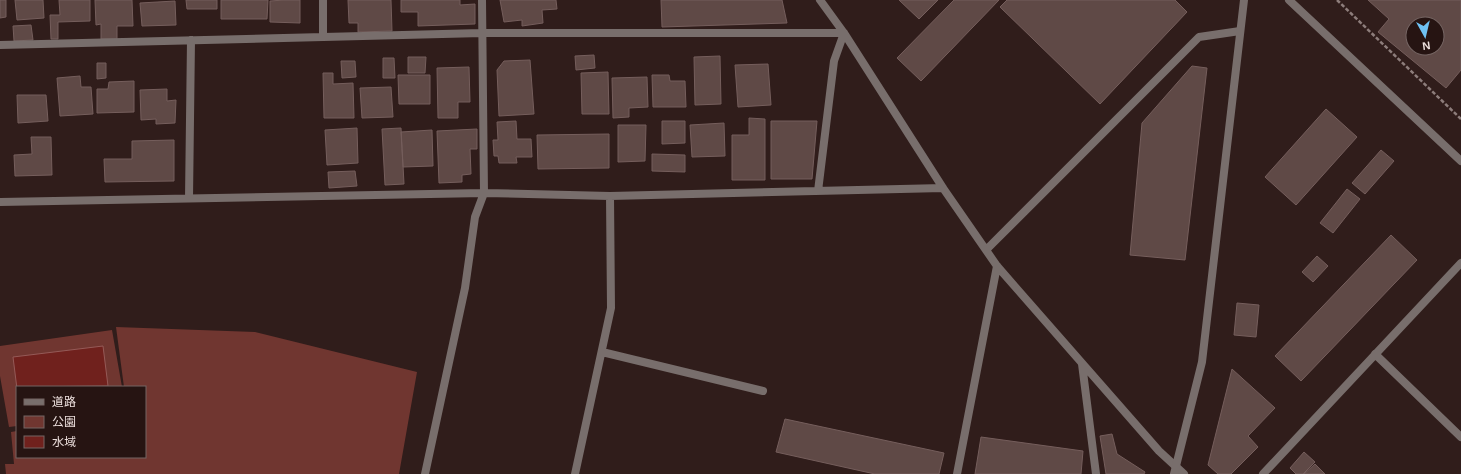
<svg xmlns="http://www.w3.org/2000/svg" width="1461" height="474" font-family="Helvetica,'Noto Sans JP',sans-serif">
<rect width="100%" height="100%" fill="#301d1b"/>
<path fill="#703630" d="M116,327L255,332L417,372L399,474H6L5,464H14L11,432L17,431V457H145V387H124Z
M112,330L122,387H17V426L9,427L0,376V346Z"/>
<path fill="#70211d" stroke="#955a57" d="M103,346L108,386L17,387V389L13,357Z"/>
<path fill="#5f4946" stroke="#755e5c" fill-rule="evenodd" d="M0,0H6V17L0,18Z
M15,0H43L44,18L17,20Z
M59,0H90V21L58,22V39H51L50,15H60Z
M95,0H132L133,26H117V39H101V24L96,25Z
M186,0H217V9H187Z
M221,0H268L267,19H221Z
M284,0H300V23L270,22V1Z
M348,0H391L392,31L358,32V23H349Z
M401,0H460V5L475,4V24L418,26V12H401Z
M500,0H556L557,9L542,10L543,23L522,26V20L504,22Z
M661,0H782L787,23L662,27Z
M899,0H938L919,19Z
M954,0H999L921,81L897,58Z
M1007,0H1175L1187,12L1100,104L1000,7Z
M1368,0H1461V70L1446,88L1378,32L1389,19ZM1413,24H1437V48H1413Z
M175,1L176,25L142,26L140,3Z
M31,25L33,40L14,41L13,26Z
M594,55L595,68L576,70L575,56Z
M720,56L721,104L695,105L694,57Z
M408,57H426L425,73H408Z
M383,58H394L395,78H383Z
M530,60L534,114L499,116L497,70L504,61Z
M341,61H355L356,77L342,78Z
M97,63H106V78L97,79Z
M768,64L771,105L738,107L735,65Z
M1192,66L1207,68L1185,260L1130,255L1142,123Z
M469,67L470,102H458V118H438L437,68Z
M608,72L609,114H582L581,73Z
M323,73H333V84L353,83L354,118H324Z
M398,75H430V104H399Z
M652,75H669L670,81H685L686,107H653Z
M80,76L81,87H91L93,114L60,116L57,78Z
M647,77L648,107L629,108V117L613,118L612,78Z
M134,81V112L97,113V89H108L109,82Z
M391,87L393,117L362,118L360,88Z
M167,89V101L176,100L175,123L156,124V119L141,120L140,90Z
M17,95H46L48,121L18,123Z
M1326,109L1357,137L1296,205L1265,177Z
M749,118L765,119V180H732V135H749Z
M516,121L517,139H531L532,157H516L517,163H499L498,156H494L493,140H498L497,122Z
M662,121H685V143L662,144Z
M771,121H817L812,179H771Z
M724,123L725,156L692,157L690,125Z
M618,125H646L645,161L618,162Z
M357,128L358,163L327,165L325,130Z
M401,128L404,184L385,185L382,129Z
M477,129V149H470L471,174L462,175V182L439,183L437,131Z
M432,130L433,166L403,167L401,132Z
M609,134V168L538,169L537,135Z
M31,137H51L52,175L15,176L14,155L32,154Z
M174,140V181L105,182L104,159H132V141Z
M1381,150L1394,161L1365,194L1352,183Z
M652,154L685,155V172L652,171Z
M355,171L357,186L329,188L328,172Z
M1347,189L1360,199L1333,233L1320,223Z
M1391,235L1417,260L1301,381L1275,356Z
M1317,256L1328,266L1313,282L1302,272Z
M1237,303L1259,305L1256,337L1234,335Z
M1232,369L1275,408L1248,436L1258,447L1231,474H1218L1208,465Z
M785,419L944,453L939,474H875L776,452Z
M1112,434L1117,454L1145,472L1144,474H1106L1100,436Z
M981,437L1083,451L1081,474H975Z
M1304,452L1315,462L1303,474H1296L1290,468Z
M1315,464L1325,474H1304Z"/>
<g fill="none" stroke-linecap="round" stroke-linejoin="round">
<path stroke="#8d7d7b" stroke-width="2.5" stroke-dasharray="4 2" stroke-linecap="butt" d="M1337,0L1461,119"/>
<path stroke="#786e6c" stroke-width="8" d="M323,0V37
M820,0L844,33L943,188L997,266L1159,451L1184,474
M0,45L482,33H844L834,61L818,191
M189,198L191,40
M0,202L484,193L610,196L943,188
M986,250L1199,37L1240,31
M602,352L763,391
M1375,354L1461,437
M1082,364L1096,474
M425,474L465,288L475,217L484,193L482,0
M575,474L611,308L610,196
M957,474L997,266
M1263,474L1461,263"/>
<path stroke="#786e6c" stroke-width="8" d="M1289,0L1461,161
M1174,474L1202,362L1244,0"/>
</g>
<rect x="16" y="386" width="130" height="72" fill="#261412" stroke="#756563"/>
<rect x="24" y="399" width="20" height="6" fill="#786e6c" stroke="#756563"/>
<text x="52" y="406" font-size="12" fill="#ecdfdd">道路</text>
<rect x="24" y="416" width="20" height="12" fill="#703630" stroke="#756563"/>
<text x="52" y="426" font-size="12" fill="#ecdfdd">公園</text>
<rect x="24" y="436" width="20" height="12" fill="#70211d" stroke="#756563"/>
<text x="52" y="446" font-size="12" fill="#ecdfdd">水域</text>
<g transform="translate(1425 36) rotate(172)"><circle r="19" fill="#261412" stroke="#756563"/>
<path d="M0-3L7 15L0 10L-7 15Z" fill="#6fc2f4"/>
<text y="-6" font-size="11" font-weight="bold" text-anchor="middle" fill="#ecdfdd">N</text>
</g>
</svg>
